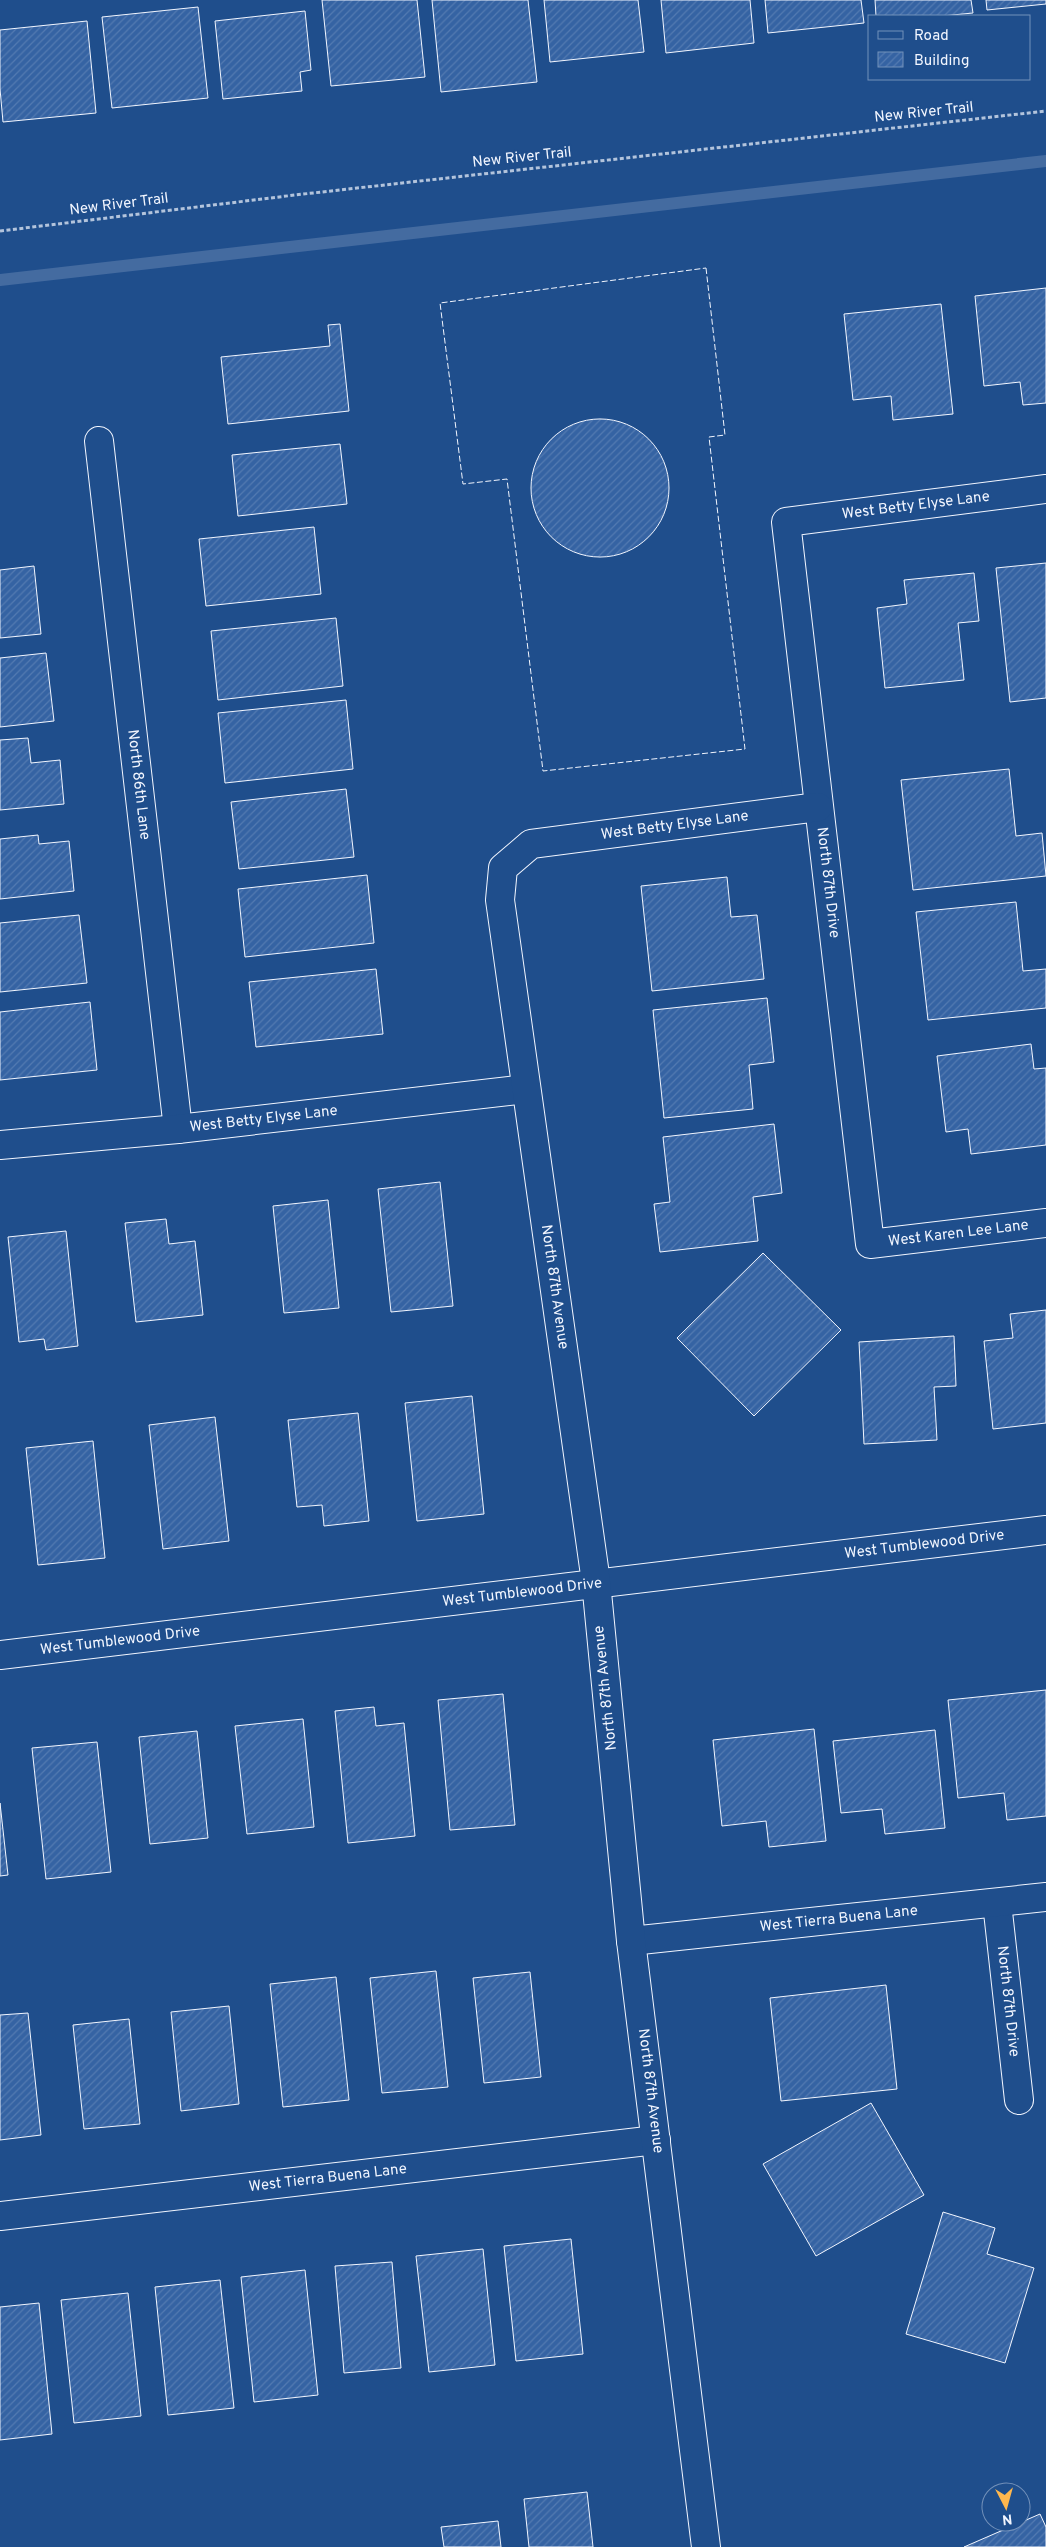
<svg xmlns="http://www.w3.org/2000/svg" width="1046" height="2547" font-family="Overpass,sans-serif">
<defs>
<pattern id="building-hatch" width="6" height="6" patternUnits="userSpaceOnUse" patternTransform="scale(1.25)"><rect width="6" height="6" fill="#3563a3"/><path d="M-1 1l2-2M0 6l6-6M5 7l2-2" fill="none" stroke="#537ab1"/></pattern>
</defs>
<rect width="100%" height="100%" fill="#1f4e8c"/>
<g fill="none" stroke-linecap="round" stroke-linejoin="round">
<path stroke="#446ba0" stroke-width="12" d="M0,280L1046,161"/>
</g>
<path fill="url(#building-hatch)" stroke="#f2f6ff" d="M322,0H417L425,77L331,86Z
M432,0H528L537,82L441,92Z
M544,0H638L644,52L550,62Z
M661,0H750L754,43L666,53Z
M765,0H861L864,23L768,33Z
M875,0H971L973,13L942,16H876Z
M986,0H1046V4L987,10Z
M198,7L208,98L112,108L102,17Z
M305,11L311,70L300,72L302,91L223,99L215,21Z
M87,21L96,113L3,122L0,89V30Z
M1046,288V403L1023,405L1020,382L984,386L975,296Z
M941,304L953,414L893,420L891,396L853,400L844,314Z
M340,324L349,411L228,424L221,357L330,346L328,325Z
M531 488a69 69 0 1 1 138 0a69 69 0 1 1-138 0Z
M340,444L347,504L238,516L232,455Z
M314,527L321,594L206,606L199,539Z
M1046,563V698L1010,702L996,568Z
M34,566L41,634L0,638V570Z
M974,573L979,621L958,623L964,680L885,688L877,608L907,604L904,580Z
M336,618L343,686L218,700L211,631Z
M46,653L54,721L0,727V658Z
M346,700L353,769L225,783L218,713Z
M28,738L31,763L60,760L64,804L0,810V740Z
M1009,769L1016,836L1042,833L1046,876L913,890L901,780Z
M346,789L354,857L239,869L231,802Z
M38,835L39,844L69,841L74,891L0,899V839Z
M367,875L374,943L245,957L238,889Z
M727,877L731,917L757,915L764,979L652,991L641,886Z
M1016,902L1023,971L1046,969V1008L928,1020L916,912Z
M79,915L87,983L0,992V923Z
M376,969L383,1034L256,1047L249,982Z
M767,998L774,1062L749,1065L753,1109L664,1118L653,1010Z
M90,1002L97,1070L0,1080V1012Z
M1031,1044L1034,1069L1046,1068V1145L971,1154L968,1129L946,1132L937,1056Z
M774,1124L782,1193L753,1197L758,1241L660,1252L654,1204L670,1202L663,1137Z
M440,1182L453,1306L391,1312L378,1189Z
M328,1200L339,1308L284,1313L273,1206Z
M166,1219L169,1244L195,1241L203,1315L136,1322L125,1223Z
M66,1231L78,1346L46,1350L44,1339L19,1342L8,1237Z
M763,1253L841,1330L754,1416L677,1338Z
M1046,1310V1423L993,1429L984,1341L1013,1338L1010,1314Z
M954,1336L956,1386L934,1387L937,1440L864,1444L859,1342Z
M472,1396L484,1514L417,1521L405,1403Z
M358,1413L369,1521L324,1526L322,1505L297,1507L288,1420Z
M215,1417L229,1541L163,1549L149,1425Z
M93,1441L105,1558L38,1565L26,1448Z
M1046,1690V1816L1007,1820L1004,1793L958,1798L948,1700Z
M503,1694L515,1825L450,1830L438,1700Z
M374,1707L376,1726L404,1723L415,1836L348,1843L335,1711Z
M303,1719L314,1827L247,1834L235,1726Z
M814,1729L826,1841L769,1847L766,1821L722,1826L713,1740Z
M935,1730L945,1828L885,1834L882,1809L841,1813L833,1741Z
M197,1731L208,1838L150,1844L139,1737Z
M97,1742L111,1872L46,1879L32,1748Z
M0,1803L8,1875L0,1876Z
M436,1971L448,2087L382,2093L370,1978Z
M530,1972L541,2077L484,2083L473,1978Z
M336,1977L349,2100L283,2107L270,1984Z
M886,1985L897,2089L781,2101L770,1998Z
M229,2006L239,2104L181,2111L171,2012Z
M28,2013L41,2135L0,2140V2015Z
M129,2019L140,2124L84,2129L73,2025Z
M871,2103L924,2195L816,2256L763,2164Z
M943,2212L995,2228L987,2254L1034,2268L1005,2363L906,2334Z
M571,2239L583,2354L516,2361L504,2246Z
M483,2249L495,2365L429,2372L416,2256Z
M392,2262L401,2368L344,2373L335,2266Z
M305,2270L318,2395L254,2402L241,2277Z
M220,2280L234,2408L168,2415L155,2287Z
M128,2293L141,2416L74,2423L61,2300Z
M39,2303L52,2434L0,2440V2307Z
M587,2492L593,2547H529L524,2499Z
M1040,2514L1046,2527V2547H964Z
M498,2521L501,2547H444L441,2527Z"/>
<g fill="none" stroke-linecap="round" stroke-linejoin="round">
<defs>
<g id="street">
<path id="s1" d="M99,441L178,1129"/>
<path id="s2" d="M1046,489L786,522L870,1244L1046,1223"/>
<path id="s3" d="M0,1145L178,1129L526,1089"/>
<path id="s4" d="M0,1655L1046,1530"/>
<path id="s5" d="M997,1903L1019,2100"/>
<path id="s6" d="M631,1941L1046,1897"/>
<path id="s7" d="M0,2216L656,2140"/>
<path id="s8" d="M706,2547L631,1941L596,1582L500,900L503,868L531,844L818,807"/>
</g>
</defs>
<use href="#street" stroke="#f2f6ff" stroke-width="30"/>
<path stroke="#b3c4dc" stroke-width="3" stroke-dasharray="4 2.5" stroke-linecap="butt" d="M0,231L295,195L1046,111"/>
<use href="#street" stroke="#1f4e8c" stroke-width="28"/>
<path stroke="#f2f6ff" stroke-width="1" stroke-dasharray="6 2.5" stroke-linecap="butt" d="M706,268L725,435L709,437L745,749L543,771L507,479L463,484L440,303Z"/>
</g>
<g text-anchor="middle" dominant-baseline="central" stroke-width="4" stroke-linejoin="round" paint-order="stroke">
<g font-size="15" fill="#f2f6ff" stroke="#1f4e8c">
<text transform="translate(924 113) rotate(-6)">New River Trail</text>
<text transform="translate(522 158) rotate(-6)">New River Trail</text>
<text transform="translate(119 205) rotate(-7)">New River Trail</text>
<text transform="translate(916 506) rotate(-7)">West Betty Elyse Lane</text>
<text stroke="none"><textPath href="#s1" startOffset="346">North 86th Lane</textPath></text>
<text stroke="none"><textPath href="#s8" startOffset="1874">West Betty Elyse Lane</textPath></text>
<text stroke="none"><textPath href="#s2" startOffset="625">North 87th Drive</textPath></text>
<text stroke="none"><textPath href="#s3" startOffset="265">West Betty Elyse Lane</textPath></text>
<text stroke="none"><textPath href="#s2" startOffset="1078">West Karen Lee Lane</textPath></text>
<text transform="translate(554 1287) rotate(82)">North 87th Avenue</text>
<text stroke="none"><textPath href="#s4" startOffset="931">West Tumblewood Drive</textPath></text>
<text stroke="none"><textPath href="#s4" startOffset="526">West Tumblewood Drive</textPath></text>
<text stroke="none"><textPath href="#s4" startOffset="121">West Tumblewood Drive</textPath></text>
<text transform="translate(606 1688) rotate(-96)">North 87th Avenue</text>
<text stroke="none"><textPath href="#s6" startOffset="209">West Tierra Buena Lane</textPath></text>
<text stroke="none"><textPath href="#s5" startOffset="99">North 87th Drive</textPath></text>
<text transform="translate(650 2091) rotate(83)">North 87th Avenue</text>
<text stroke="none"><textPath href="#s7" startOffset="330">West Tierra Buena Lane</textPath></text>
</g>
</g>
<rect x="868" y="15" width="162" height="65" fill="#1f4e8c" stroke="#7391ba"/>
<rect x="878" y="31" width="25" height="8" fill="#1f4e8c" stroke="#7391ba"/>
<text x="914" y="40" font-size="15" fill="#f2f6ff">Road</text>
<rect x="878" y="52" width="25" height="15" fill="url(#building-hatch)" stroke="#7391ba"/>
<text x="914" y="65" font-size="15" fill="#f2f6ff">Building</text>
<g transform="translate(1006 2507) rotate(174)"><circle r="24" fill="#1f4e8c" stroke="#7391ba"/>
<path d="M0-4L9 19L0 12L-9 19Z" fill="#ffb74d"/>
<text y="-8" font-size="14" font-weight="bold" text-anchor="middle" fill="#f2f6ff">N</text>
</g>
</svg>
